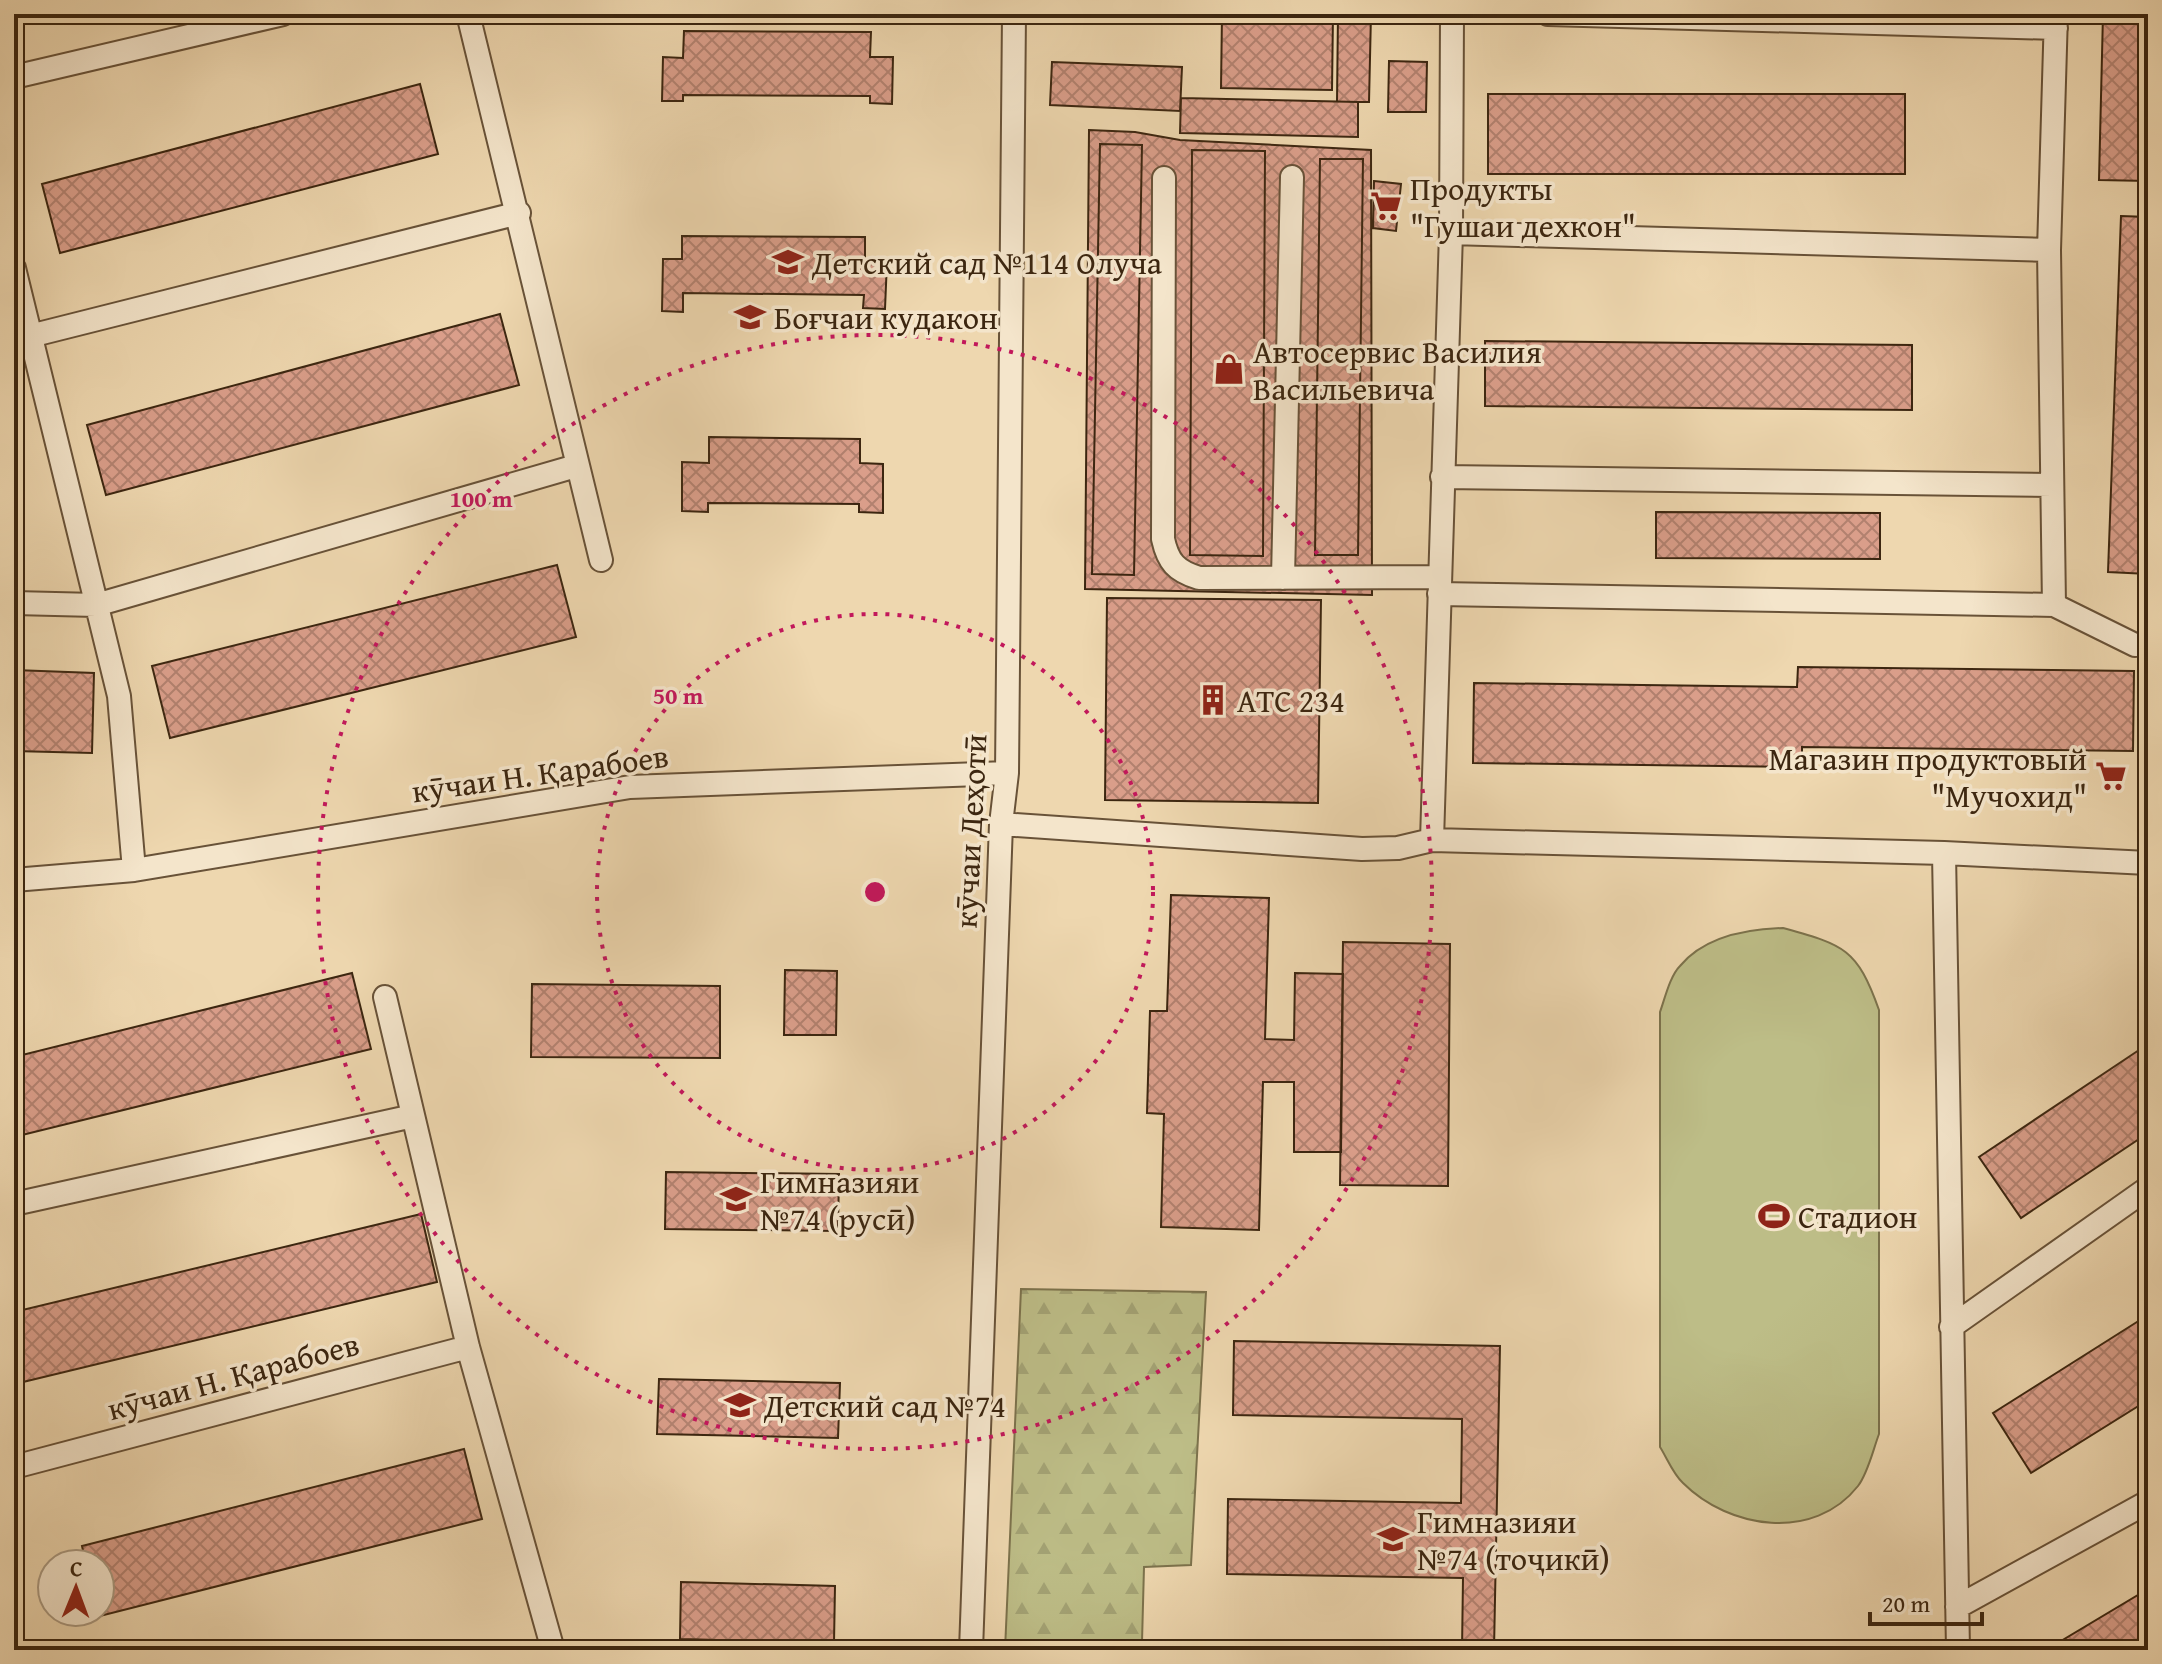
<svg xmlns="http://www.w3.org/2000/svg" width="2162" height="1664" font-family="'Gentium Book Plus',serif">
<defs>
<pattern id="forest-firs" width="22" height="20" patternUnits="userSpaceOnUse" patternTransform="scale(2)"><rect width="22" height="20" fill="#bdbd87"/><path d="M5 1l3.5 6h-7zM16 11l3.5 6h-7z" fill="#a3a274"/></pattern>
<pattern id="building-cross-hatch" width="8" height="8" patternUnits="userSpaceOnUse" patternTransform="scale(2)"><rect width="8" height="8" fill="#da9e8a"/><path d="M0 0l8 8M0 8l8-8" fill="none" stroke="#b2816f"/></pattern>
</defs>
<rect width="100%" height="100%" fill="#eed7af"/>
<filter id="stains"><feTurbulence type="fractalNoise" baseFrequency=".0025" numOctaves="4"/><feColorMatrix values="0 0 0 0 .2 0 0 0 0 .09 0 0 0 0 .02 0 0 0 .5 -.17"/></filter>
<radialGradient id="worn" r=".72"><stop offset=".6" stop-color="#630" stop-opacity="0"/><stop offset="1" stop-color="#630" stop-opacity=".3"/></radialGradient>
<path fill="url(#forest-firs)" stroke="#7c724c" stroke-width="2" d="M1021,1289L1206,1292L1191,1565L1144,1567L1142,1642L1072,1646L1071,1650H1005Z"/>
<path fill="#bdbd87" stroke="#7c724c" stroke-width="2" d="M1783,928C1844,945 1857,948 1879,1010V1434C1873,1450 1868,1473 1858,1486C1814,1542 1729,1529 1683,1483C1673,1474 1667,1458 1660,1447V1012C1665,998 1670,976 1680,966C1705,936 1747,929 1783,928Z"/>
<path fill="url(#building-cross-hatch)" stroke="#3c2610" stroke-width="2" d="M1222,14H1333L1332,90L1221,88Z
M1338,14H1371L1369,102H1337Z
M2103,14H2148V181L2099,180Z
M684,31L871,32L870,57H893L892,104L870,103V96L683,95V101H662L663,57L683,58Z
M1389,61L1427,62L1426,112H1388Z
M1052,62L1182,67L1180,111L1050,105Z
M420,84L438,154L60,253L42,184Z
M1488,94H1905V174H1488Z
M1181,98L1358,102V137L1180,133Z
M1089,130L1135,132L1180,140L1371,150L1372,595L1085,589Z
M1100,144L1142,145L1134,575L1092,574Z
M1192,150L1265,151L1263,556L1190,555Z
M1320,159H1363L1358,555H1315Z
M1374,181L1401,184L1396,231L1373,228Z
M2121,216L2148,217V574L2108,572Z
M682,236L865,237V260L887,261L885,309L863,308L864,295L683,293V312L662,311L663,259H682Z
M500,314L519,385L106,495L87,425Z
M1485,341L1912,345V410L1485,406Z
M709,437L860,439V463L883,464V513L859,512V504L708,503V512L682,511V462L709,463Z
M1656,512L1880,513V559L1656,558Z
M557,565L576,637L170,738L152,666Z
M1107,598L1321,600L1318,803L1105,800Z
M1798,667L2134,671L2133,751L1802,747V767L1473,763L1474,683L1797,687Z
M14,670L94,673L92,753L14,751Z
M1171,895L1269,898L1265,1039L1294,1040L1295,973L1343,974L1341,1152H1294V1082H1263L1259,1230L1161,1227L1164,1114L1147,1113L1150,1011H1167Z
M1343,942L1450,944L1448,1186L1340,1185Z
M785,970L837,971L836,1035H784Z
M352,973L371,1049L14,1137V1057Z
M532,984L720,986V1058L531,1057Z
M2148,1044V1133L2021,1218L1979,1157Z
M666,1172L839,1174L838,1231L665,1229Z
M421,1214L437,1282L23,1382L14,1345V1312Z
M2148,1315V1400L2031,1473L1993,1413Z
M1234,1341L1500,1346L1494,1650H1462L1463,1578L1227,1574L1228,1499L1461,1503L1462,1419L1233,1415Z
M659,1379L840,1383L838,1438L657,1434Z
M464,1449L482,1519L100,1616V1564H86L82,1546Z
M681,1582L835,1586L834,1643L680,1639Z
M2148,1589V1650H2046Z"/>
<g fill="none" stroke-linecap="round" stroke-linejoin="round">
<defs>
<path id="service" d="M468,14L601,560
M1548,14L2056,28
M14,77L283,14
M1164,178L1163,539C1168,562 1176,571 1199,578L1439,577
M1451,233L2049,250
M14,268L119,696L134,870
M30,336L519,213
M1442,477L2052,485
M1283,578L1292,177
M1439,594L2054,605L2135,645
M14,603L96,605L576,466
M2054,605L2049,250L2056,14
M1001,824L1362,849L1398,848L1432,840L1944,853L2148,863
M1432,840L1451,233L1452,14
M1944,853L1958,1650
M14,880L134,870L630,787L1007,773
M385,997L468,1347L553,1650
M14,1204L413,1116
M1951,1327L2148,1188
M14,1467L468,1347
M1957,1607L2148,1502
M971,1650L1001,824L1007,773L1014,14"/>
</defs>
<use href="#service" stroke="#685238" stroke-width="26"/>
<use href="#service" stroke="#f4e5cb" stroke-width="22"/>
</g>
<g fill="none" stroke="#c2185b" stroke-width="4" stroke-dasharray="4 8">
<circle cx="875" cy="892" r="278"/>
<circle cx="875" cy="892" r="557"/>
</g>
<defs>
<symbol id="supermarket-bare" viewBox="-9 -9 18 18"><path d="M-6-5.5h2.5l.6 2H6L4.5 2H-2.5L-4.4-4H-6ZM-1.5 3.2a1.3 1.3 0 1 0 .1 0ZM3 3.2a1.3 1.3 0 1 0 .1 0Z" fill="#8f2418" stroke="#f4e5cb" stroke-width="2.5" paint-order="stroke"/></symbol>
<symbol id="school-bare" viewBox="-9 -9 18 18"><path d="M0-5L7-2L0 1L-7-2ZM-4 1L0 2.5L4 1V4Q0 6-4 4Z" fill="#8f2418" stroke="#f4e5cb" stroke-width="2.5" paint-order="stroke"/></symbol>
<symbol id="shop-bare" viewBox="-9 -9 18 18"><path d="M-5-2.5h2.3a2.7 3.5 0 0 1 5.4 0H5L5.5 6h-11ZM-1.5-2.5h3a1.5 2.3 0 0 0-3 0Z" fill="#8f2418" stroke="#f4e5cb" stroke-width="2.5" paint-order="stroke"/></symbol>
<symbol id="building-bare" viewBox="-9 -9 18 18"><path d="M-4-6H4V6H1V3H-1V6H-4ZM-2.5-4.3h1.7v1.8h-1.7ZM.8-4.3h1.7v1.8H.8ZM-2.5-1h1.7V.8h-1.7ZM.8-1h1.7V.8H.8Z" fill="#8f2418" stroke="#f4e5cb" stroke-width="2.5" paint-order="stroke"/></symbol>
<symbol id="stadium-bare" viewBox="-9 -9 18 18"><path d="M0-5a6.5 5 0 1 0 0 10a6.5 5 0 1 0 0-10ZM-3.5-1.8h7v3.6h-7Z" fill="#8f2418" stroke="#f4e5cb" stroke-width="2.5" paint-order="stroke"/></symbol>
</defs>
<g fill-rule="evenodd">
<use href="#supermarket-bare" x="1364" y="184" width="44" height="44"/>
<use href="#school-bare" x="766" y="240" width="44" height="44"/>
<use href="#school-bare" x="728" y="295" width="44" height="44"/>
<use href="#shop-bare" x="1207" y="347" width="44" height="44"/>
<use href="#building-bare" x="1191" y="678" width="44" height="44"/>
<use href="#supermarket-bare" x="2089" y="754" width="44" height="44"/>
<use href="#school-bare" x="714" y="1177" width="44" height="44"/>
<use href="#stadium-bare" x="1752" y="1194" width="44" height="44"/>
<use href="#school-bare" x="718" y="1383" width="44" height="44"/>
<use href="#school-bare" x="1371" y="1517" width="44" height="44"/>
</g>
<g text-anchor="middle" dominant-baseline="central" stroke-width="7" stroke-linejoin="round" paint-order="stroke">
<g font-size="32" fill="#3c2610" stroke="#f4e5cb" text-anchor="start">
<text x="1410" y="188">Продукты<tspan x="1410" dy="37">"Гушаи дехкон"</tspan></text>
<text x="812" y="262">Детский сад №114 Олуча</text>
<text x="774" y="317">Боғчаи кудакон</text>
<text x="1253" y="351">Автосервис Василия<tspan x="1253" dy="37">Васильевича</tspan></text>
<text x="1237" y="700">АТС 234</text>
<text x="2087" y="758" text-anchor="end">Магазин продуктовый<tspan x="2087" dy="37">"Мучохид"</tspan></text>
<text x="760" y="1181">Гимназияи<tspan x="760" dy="37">№74 (русӣ)</tspan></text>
<text x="1798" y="1216">Стадион</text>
<text x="764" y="1405">Детский сад №74</text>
<text x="1417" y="1521">Гимназияи<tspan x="1417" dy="37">№74 (тоҷикӣ)</tspan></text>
</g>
<g font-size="32" fill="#3c2610" stroke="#f4e5cb">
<text transform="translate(540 773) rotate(-8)">кӯчаи Н. Қарабоев</text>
<text transform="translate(970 831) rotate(-87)">кӯчаи Деҳотӣ</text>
<text transform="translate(233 1376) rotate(-15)">кӯчаи Н. Қарабоев</text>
</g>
</g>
<circle cx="875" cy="892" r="12" fill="#c2185b" stroke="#f4e5cb" stroke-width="4"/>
<g font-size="24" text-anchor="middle" font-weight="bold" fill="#c2185b" stroke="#f4e5cb" stroke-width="7" stroke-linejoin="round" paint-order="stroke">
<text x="481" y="507">100 m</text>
<text x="678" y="704">50 m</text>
</g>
<rect width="2162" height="1664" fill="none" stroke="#eed7af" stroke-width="48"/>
<rect x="16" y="16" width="2130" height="1632" fill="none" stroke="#3c2610" stroke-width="4"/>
<rect x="24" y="24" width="2114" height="1616" fill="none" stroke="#3c2610" stroke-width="2"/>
<g transform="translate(76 1588) rotate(1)"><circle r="38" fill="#f4e5cb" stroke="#aa9980" stroke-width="2"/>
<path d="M0-6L14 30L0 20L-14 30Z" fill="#8f2418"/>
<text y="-12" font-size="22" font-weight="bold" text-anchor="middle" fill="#3c2610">С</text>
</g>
<path d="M1870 1612v12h112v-12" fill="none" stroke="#3c2610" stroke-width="4"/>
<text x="1882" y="1612" font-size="24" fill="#3c2610" stroke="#f4e5cb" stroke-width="6" paint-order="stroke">20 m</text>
<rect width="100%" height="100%" filter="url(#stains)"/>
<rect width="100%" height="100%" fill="url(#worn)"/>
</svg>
